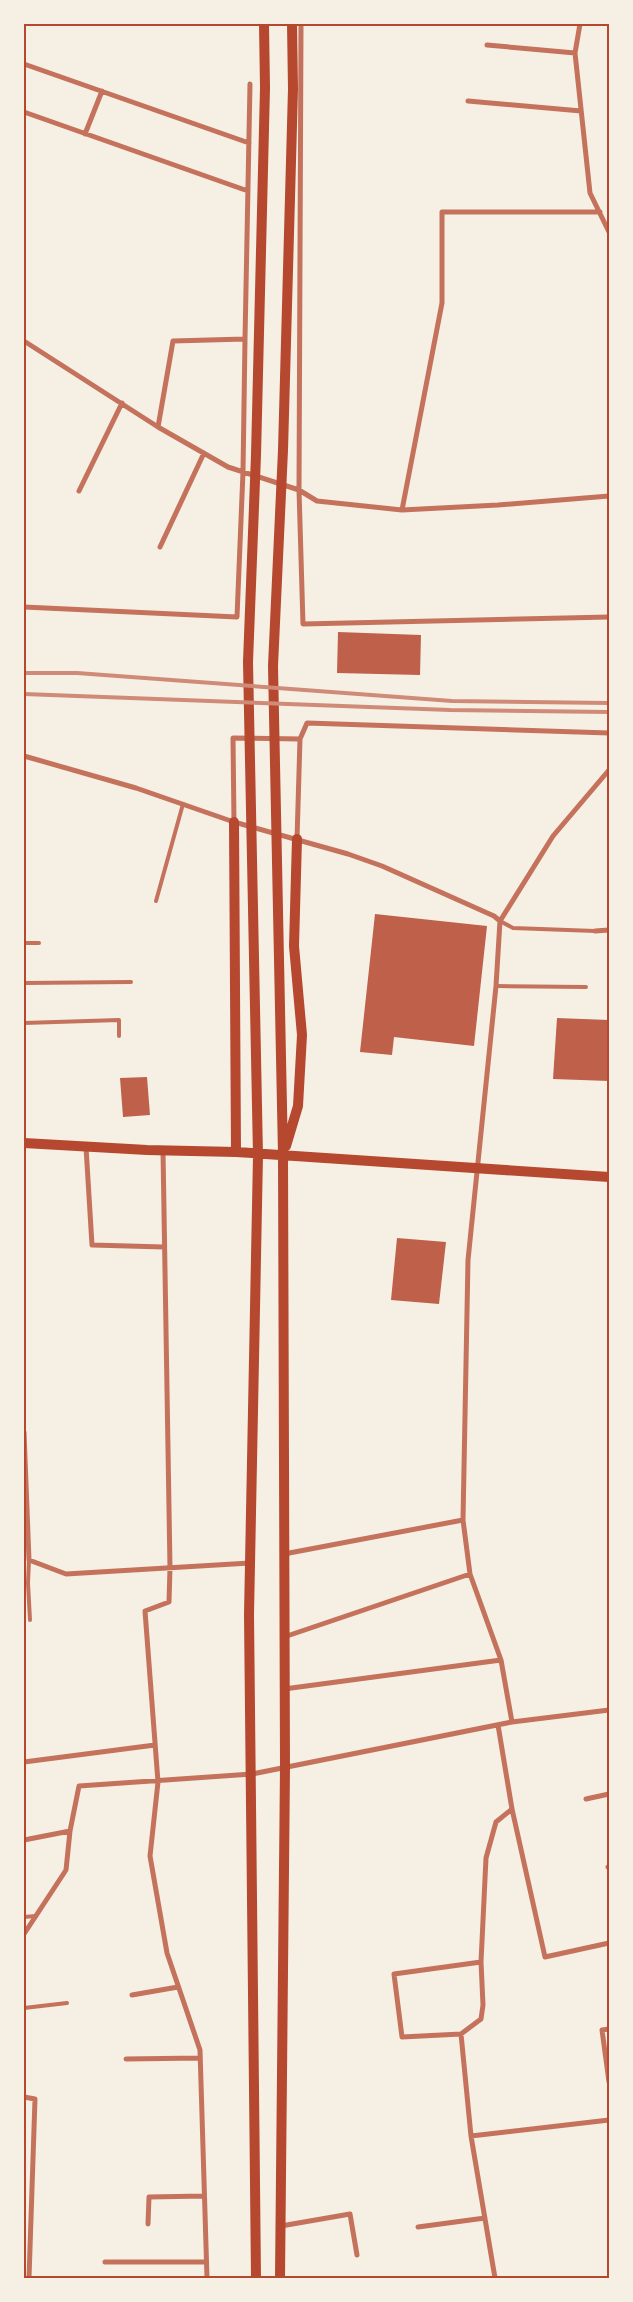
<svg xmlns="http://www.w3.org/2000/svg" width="633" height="2302" font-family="Georgia,serif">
<rect width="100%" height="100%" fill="#f6efe4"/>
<path fill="#bf614a" d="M338,632L421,635L420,675L337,673Z
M375,914L487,926L474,1046L394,1037L392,1055L360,1052Z
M557,1018L609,1020V1081L553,1079Z
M147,1077L150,1115L123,1117L120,1078Z
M397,1238L446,1242L439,1304L391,1300Z"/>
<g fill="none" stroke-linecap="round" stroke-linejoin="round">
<path stroke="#c5725c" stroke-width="4" d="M156,901L183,804
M500,921L513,928L595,931
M24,943H39
M24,983L131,982
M496,986L586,987
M24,1023L119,1020V1036
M29,1560L28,1583L30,1620
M24,1917L36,1916
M24,2008L67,2003"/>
<path stroke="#c5725c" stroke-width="5" d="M301,24L299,490L303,624L609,617
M580,24L575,53L590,193L609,232
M487,45L575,53
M24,64L249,143
M468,101L581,111
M24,112L248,191
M85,134L102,91
M245,339L250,84
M24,341L158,427L228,467L299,490L317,501L402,510L498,505L609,496
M79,491L122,403
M402,510L442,303V212H600
M160,547L204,453
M24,607L237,617L243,472L245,339L173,341L158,427
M24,756L136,788L234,822L348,854L382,866L494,916L500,921
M234,822L233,738L300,739
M297,839L300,739L307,723L609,733
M595,931L609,930
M86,1147L92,1245L164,1247
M163,1151L170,1568L169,1602L145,1611L158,1782L150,1856L167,1953L200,2050L207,2278
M24,1432L29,1560L66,1574L250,1563
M284,1554L463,1520
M284,1637L470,1574
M284,1689L501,1660
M512,1722L501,1660L470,1574L463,1520L468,1260L496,986L500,921L553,836L609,770
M498,1725L512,1809L545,1957L609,1943
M24,1762L155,1745
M586,1799L609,1794
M24,1840L70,1831
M608,1867H609
M24,1934L66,1870L70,1831L79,1786L252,1774L512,1722L609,1710
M481,1962L394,1974L402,2037L461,2034L481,2019L483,2005L481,1962L486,1858L496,1822L512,1809
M132,1995L178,1987
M609,2029L602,2030L609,2082
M461,2034L471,2136L495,2278
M126,2059L200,2058
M24,2097L35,2099L29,2278
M471,2136L609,2120
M148,2224L149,2197L204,2196
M281,2226L350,2214L357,2255
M418,2227L485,2218
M105,2262H206"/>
<path stroke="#b5482f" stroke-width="10" d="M234,822L236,1152
M24,1143L147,1150L236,1152L609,1177
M286,1146L298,1106L302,1035L294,946L297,839
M256,2278L249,1615L258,1155L248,662L256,455L265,88L264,24
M280,2278L285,1767L283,1155L273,666L283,450L293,89L292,24"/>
<path stroke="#cf8b77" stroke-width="4" d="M24,673H77L452,701L609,703
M24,694L450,710L609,712"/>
</g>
<rect width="633" height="2302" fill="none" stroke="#f6efe4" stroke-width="50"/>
<rect x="25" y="25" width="583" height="2252" fill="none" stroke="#b5482f" stroke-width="2"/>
</svg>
